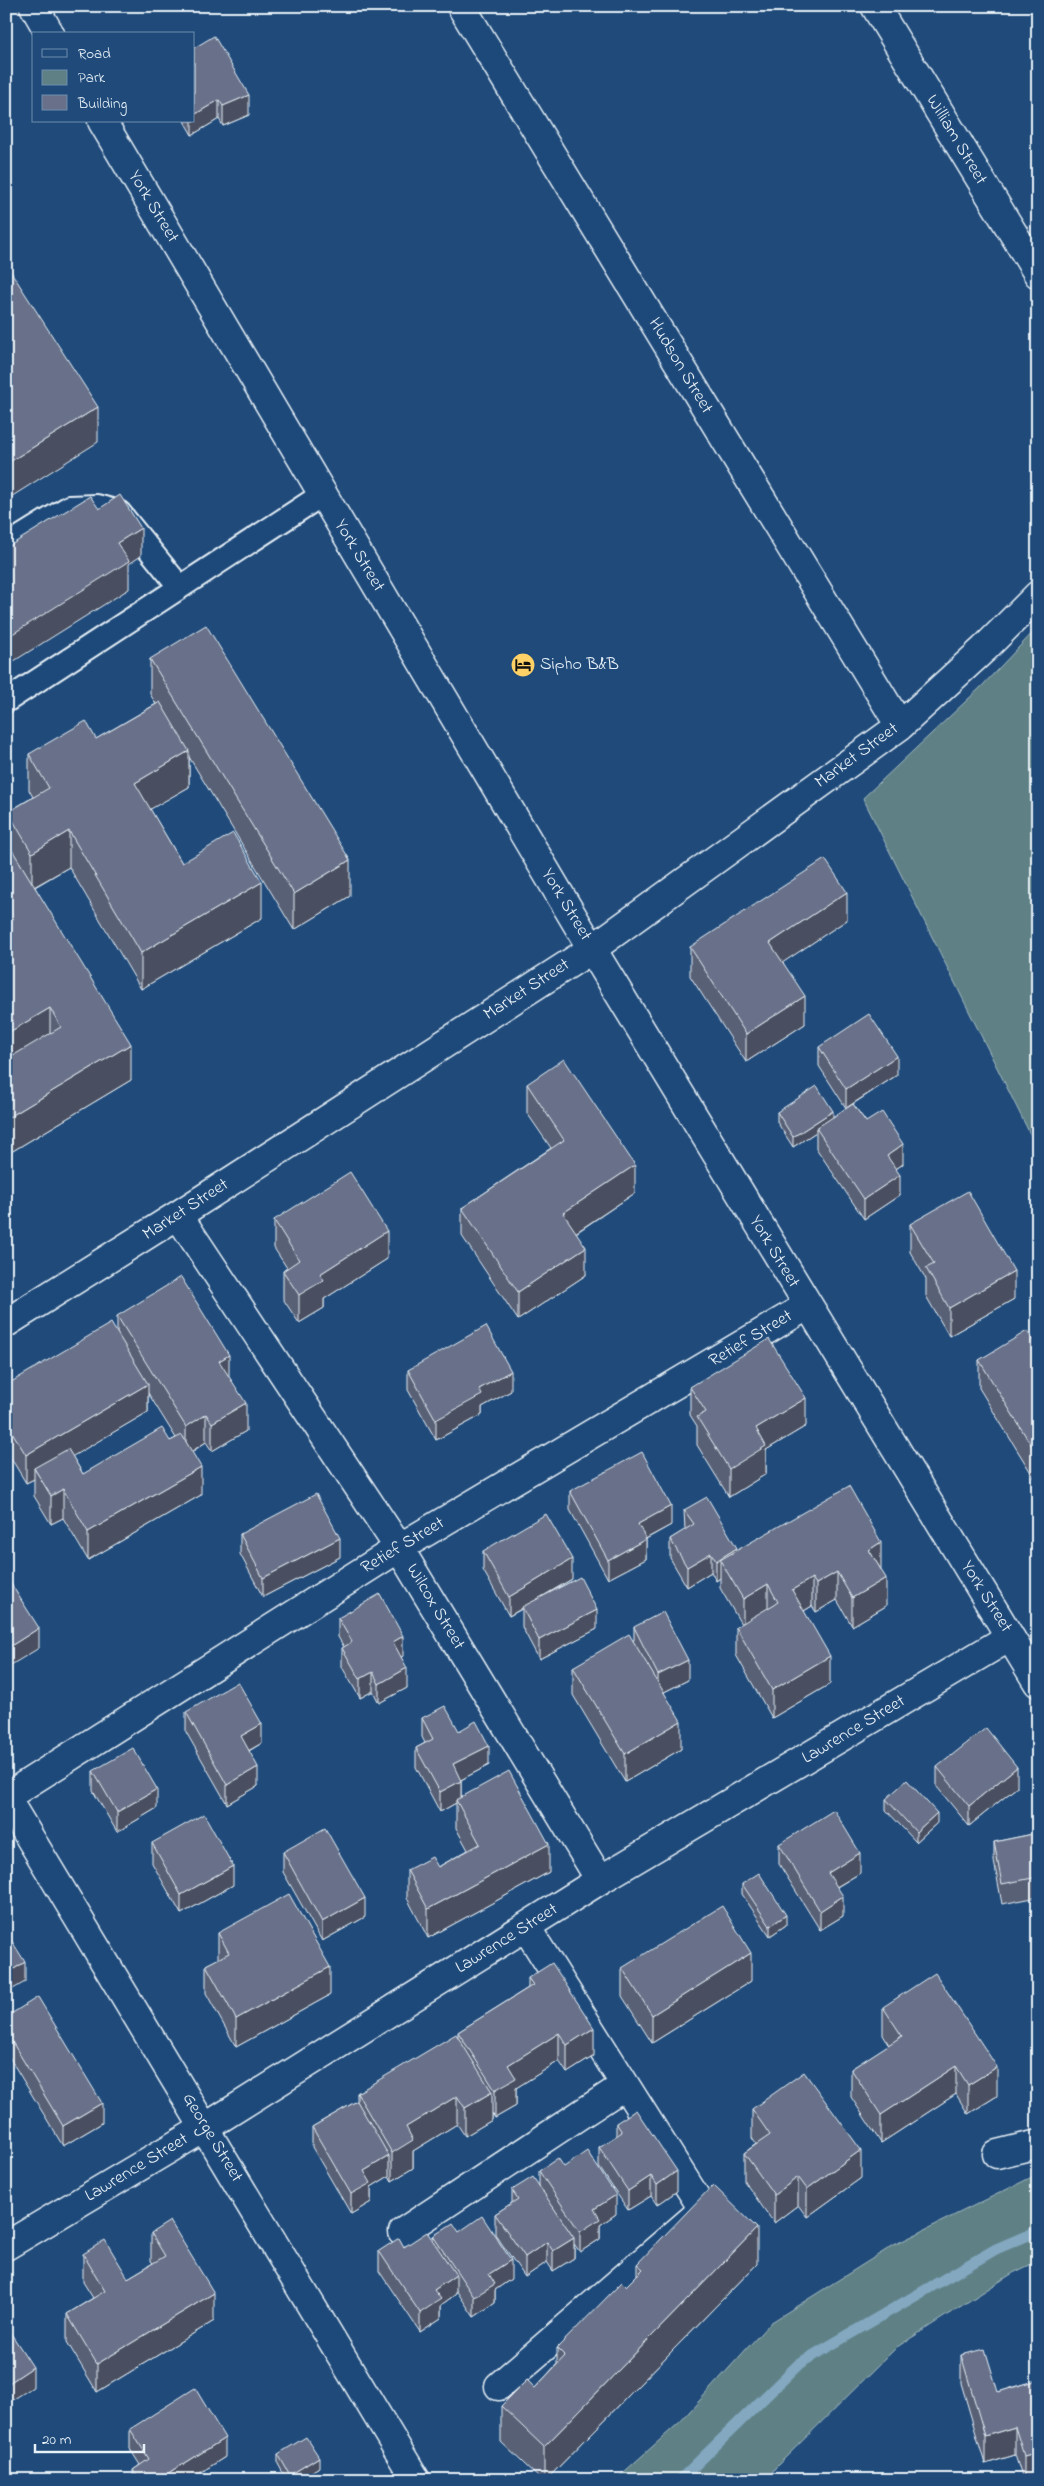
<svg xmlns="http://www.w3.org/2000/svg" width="1044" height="2486" font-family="'Indie Flower',sans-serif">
<rect width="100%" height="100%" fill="#1f4a7a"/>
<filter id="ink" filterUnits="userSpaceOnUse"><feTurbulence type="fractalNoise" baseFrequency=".02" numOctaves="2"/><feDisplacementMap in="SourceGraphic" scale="10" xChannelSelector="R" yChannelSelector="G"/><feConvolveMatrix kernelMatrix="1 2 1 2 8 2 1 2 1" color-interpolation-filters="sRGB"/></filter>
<g filter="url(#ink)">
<path fill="#5f8186" stroke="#a4b9bf" d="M1038,627V1150L863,798L981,687Z
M1038,2174V2261L1013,2273L897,2347L775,2468L768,2480H615L680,2422L770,2323L894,2245Z"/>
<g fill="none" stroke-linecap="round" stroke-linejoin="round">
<path stroke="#83a8c0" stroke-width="11" d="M680,2480L800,2363L996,2249L1038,2231"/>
<defs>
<path id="service" d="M6,546L69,507L97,506L119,512L179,586
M6,701L323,494"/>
<path id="minor" d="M34,6L50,34
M461,6L900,726
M875,6L1038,274
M102,121L592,949L1038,1683
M178,1215L399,1548L600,1880
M6,1323L178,1215L592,949L900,726L984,649L1038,595
M6,1797L399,1548L807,1306
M997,2154L1038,2144
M403,2232L625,2085
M6,2246L206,2127L600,1880L1010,1637
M499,2386L697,2215L699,2208L698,2201L526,1927"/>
<path id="secondary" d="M6,1798L416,2480"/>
</defs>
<use href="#service" stroke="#e8f1f8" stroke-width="26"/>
<use href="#minor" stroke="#e8f1f8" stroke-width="31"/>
<use href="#secondary" stroke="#e8f1f8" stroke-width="31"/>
<use href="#service" stroke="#1f4a7a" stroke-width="22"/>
<use href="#minor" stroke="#1f4a7a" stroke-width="28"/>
<use href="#secondary" stroke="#1f4a7a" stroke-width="28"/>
</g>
<path fill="#596176" stroke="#e8f1f8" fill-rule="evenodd" d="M194,48L249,115L223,126L219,119L192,135L184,121H194Z
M150,659L350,896L294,930L189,757V787L150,809L182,863L262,918L141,989L69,867L35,887L131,1080L6,1155L8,812L33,797L29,790V754L96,739L156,704L150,694Z
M847,920L783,962L805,1024L746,1062L690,976V947Z
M819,1047L897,1075L853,1104L866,1122L903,1164L896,1169L900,1195L864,1219L816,1148V1132L793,1147L777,1122V1112L833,1117L846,1108L819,1066Z
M527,1084L635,1193L576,1233L586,1275L518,1320L462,1236V1208L551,1148L527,1113Z
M274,1220L387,1259L324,1299V1308L299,1323L283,1299V1271L287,1268L274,1248Z
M910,1224L1014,1299L949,1336L926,1296V1279L910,1252Z
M117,1316L229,1377L246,1431L212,1451L206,1442L192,1452L201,1495L88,1560L63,1518L51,1524L34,1496V1479L26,1483L6,1450V1385L117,1333ZM148,1393L176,1438L170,1441L83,1474L72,1456L148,1412Z
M1038,1348V1484L979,1388V1360Z
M408,1370L511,1391L482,1407V1415L436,1440L408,1390Z
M690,1387L806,1426L766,1450V1474L729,1497L697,1445V1426L690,1415Z
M570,1491L671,1525L646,1539V1559L608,1579L570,1510Z
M684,1510L737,1550L881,1570L886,1606L852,1626L837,1600L816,1612L812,1606L804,1611L830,1684L772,1718L736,1655V1627L741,1624L720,1588V1578L716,1581L711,1572L687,1587L670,1558V1539L685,1530Z
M240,1534L340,1557L263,1597L240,1554Z
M483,1551L572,1579L540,1598L597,1629L539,1659L522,1627V1609L509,1616L483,1570Z
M338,1618L403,1656L401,1657L407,1688L379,1703L373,1691L360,1698L342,1667V1648L344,1647L338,1637Z
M634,1627L688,1680L664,1692L681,1749L625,1782L573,1695V1667L634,1640Z
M186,1712L262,1743L249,1751L258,1786L227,1804L186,1732Z
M422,1718L459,1731L489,1765L461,1780V1797L549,1872L428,1938L407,1898V1870L438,1867L468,1850L456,1828V1803L440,1812L416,1767V1748L425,1743L422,1737Z
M937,1767L1017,1787L969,1826L937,1787Z
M93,1771L157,1808L117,1832L93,1791Z
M886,1799L937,1823L916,1842L886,1810Z
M1038,1833V1897L1002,1904L994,1861V1842Z
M152,1843L233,1885L181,1914L152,1863Z
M779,1844L860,1873L837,1887L843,1916L820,1930L779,1864Z
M283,1852L365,1917L322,1941L283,1872Z
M742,1884L786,1925L770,1936L742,1894Z
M218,1933L330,1995L236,2047L206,1993V1965L218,1959Z
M622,1968L751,1981L652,2043L622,1996Z
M528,1978L594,2056L567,2073L559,2061L516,2088V2106L495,2118L492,2113V2120L465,2136L457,2124L413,2151V2168L392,2181L389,2176L371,2187V2202L351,2214L312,2147V2127L357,2101V2093L458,2037V2032L528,1988Z
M883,2007L997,2096L968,2114L956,2094L881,2143L851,2097V2069L889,2045L883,2035Z
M6,2017L102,2123L63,2146L6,2052Z
M752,2109L861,2178L807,2217L798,2205L774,2223L744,2181V2153L756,2144L752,2138Z
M616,2123L677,2191L657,2205L651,2196L628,2210L599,2167V2147L616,2136Z
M564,2167L616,2214L600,2225V2239L580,2252L574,2244V2258L553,2271L547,2262L525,2277L495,2234V2214L512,2203V2190L539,2186V2171Z
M459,2232L511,2279L495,2290V2303L474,2317L456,2290V2294L441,2305V2318L420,2332L379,2271V2251L433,2241V2236Z
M151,2233L214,2321L97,2392L67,2342V2314L93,2298L83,2282V2254L128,2278L153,2263L151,2261Z
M637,2264H757L546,2480H541L501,2442V2406L535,2388L557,2364V2348L626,2286L637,2275Z
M961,2355L998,2392L1038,2380V2480H1023L1015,2455L985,2464L961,2383Z
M130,2429L225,2457L189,2480H133V2470L140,2465L130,2449Z
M278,2454L319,2467L299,2480H287L278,2464Z"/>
<path fill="#494f60" stroke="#e8f1f8" d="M249,95V115L223,126V106Z
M219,100V119L192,135V121H194V115Z
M98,407V442L6,500V464Z
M141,528V556L129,564V589L6,666V638L117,543Z
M189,751V787L135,818V783Z
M69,831V867L32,888V853Z
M350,860V896L294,930V894Z
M262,882V918L141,989V953Z
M847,892V920L770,971V943Z
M805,996V1024L746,1062V1034Z
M50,1008V1043L6,1069V1034Z
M131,1044V1080L6,1155V1119Z
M897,1056V1075L846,1108V1089Z
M833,1111V1121L816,1128V1132L793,1147V1137Z
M903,1144V1164L887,1175V1156Z
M635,1165V1193L563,1241V1213Z
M900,1175V1195L864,1219V1199Z
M387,1231V1259L324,1299V1308L299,1323V1295L320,1274Z
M586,1247V1275L518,1320V1292Z
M1014,1271V1299L949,1336V1308Z
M229,1355V1384L219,1361Z
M511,1371V1391L482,1407V1415L436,1440V1420L479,1389Z
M148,1384V1412L39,1476L34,1468V1479L26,1483V1455Z
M806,1398V1426L766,1450V1474L729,1497V1469L756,1428Z
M246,1403V1431L212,1451V1423Z
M206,1414V1442L186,1455V1427Z
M201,1467V1495L88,1560V1532Z
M63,1489V1518L51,1524V1496Z
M671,1506V1525L638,1543V1524Z
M340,1538V1557L263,1597V1578Z
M646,1539V1559L608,1579V1560Z
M881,1542V1570L869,1550Z
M737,1548V1568L720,1560V1578L716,1581V1561Z
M711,1553V1572L687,1587V1567Z
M572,1559V1579L509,1616V1597Z
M837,1572V1600L816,1612V1584Z
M812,1578V1606L792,1618V1590Z
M886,1578V1606L852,1626V1598Z
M768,1584V1612L743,1627V1599Z
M597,1610V1629L539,1659V1640Z
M39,1628V1648L6,1668V1649Z
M403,1636V1656L393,1662V1642Z
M830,1656V1684L772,1718V1690Z
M688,1660V1680L658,1695V1675Z
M407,1668V1688L379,1703V1684Z
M373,1672V1691L360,1698V1679Z
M681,1721V1749L625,1782V1754Z
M262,1724V1743L241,1755V1736Z
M489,1746V1765L453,1784V1764Z
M258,1767V1786L227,1804V1785Z
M1017,1767V1787L969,1826V1806Z
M461,1781V1801L456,1800V1803L440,1812V1792Z
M157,1789V1808L117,1832V1812Z
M937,1813V1823L916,1842V1832Z
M549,1844V1872L428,1938V1909Z
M860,1853V1873L828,1892V1873Z
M233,1866V1885L181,1914V1895Z
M843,1896V1916L820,1930V1911Z
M365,1898V1917L322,1941V1922Z
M786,1915V1925L770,1936V1926Z
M751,1953V1981L652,2043V2015Z
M25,1962V1982L6,1993V1974Z
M330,1967V1995L236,2047V2019Z
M594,2028V2056L567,2073V2045Z
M559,2033V2061L516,2088V2106L495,2118V2090L508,2065Z
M956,2066V2094L881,2143V2115Z
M997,2067V2096L968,2114V2085Z
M492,2092V2120L465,2136V2108Z
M457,2096V2124L413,2151V2168L392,2181V2153L406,2127Z
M102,2103V2123L63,2146V2126Z
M861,2150V2178L807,2217V2189Z
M389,2156V2176L371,2187V2202L351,2214V2194L364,2171Z
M677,2171V2191L657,2205V2185Z
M651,2176V2196L628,2210V2191Z
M798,2177V2205L774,2223V2195Z
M616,2195V2214L600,2225V2239L580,2252V2232L594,2209Z
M757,2228V2264L546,2480H544V2447Z
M574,2238V2258L553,2271V2251Z
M547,2242V2262L525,2277V2257Z
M511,2260V2279L495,2290V2303L474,2317V2297L489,2274Z
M456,2275V2294L441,2305V2318L420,2332V2313L434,2290Z
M214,2293V2321L97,2392V2364Z
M33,2367V2387L6,2404V2385Z
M1015,2427V2455L985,2464V2436Z
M225,2438V2457L189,2480H158Z
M1038,2452V2480H1024V2456Z
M319,2457V2467L299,2480H290V2475Z"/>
<path fill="#687189" stroke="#e8f1f8" d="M214,36L249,95L223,106L219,100L194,115V48Z
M6,264L98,407L6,464Z
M120,495L141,528L117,543L129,561L6,638V548L90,496L99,509Z
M206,625L350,860L294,894L150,659Z
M160,702L189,751L135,783L182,863L233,833L262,882L141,953L69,831L32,853L8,812L49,788L29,754L86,721L96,739Z
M6,840L131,1044L6,1119V1043L14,1055L61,1027L50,1008L6,1034Z
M825,859L847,892L770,943L805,996L746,1034L690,947Z
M869,1014L897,1056L846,1089L819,1047Z
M564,1059L635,1165L563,1213L586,1247L518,1292L462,1208L564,1140L527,1084Z
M817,1086L833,1111L793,1137L777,1112Z
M853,1104L866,1122L882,1112L903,1144L887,1156L900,1175L864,1199L816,1128Z
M350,1172L387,1231L320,1274L324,1280L299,1295L283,1271L299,1260L274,1220Z
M968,1191L1014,1271L949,1308L926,1268L934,1264L910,1224Z
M181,1277L229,1355L219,1361L246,1403L212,1423L206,1414L186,1427L117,1316Z
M111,1323L148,1384L26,1455L6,1422V1385Z
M486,1326L511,1371L479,1389L482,1395L436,1420L408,1370Z
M1027,1331L1038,1348V1456L979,1360Z
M769,1339L806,1398L756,1428L766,1446L729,1469L697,1417L706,1412L690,1387Z
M162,1428L170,1441L182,1435L201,1467L88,1532L63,1489L51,1496L34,1468L68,1449L83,1474Z
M642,1452L671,1506L638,1524L646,1539L608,1560L570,1491Z
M849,1486L881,1542L869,1550L886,1578L852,1598L837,1572L816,1584L812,1578L792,1590L830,1656L772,1690L736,1627L778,1602L768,1584L743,1599L720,1560Z
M316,1494L340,1538L263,1578L240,1534Z
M707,1497L737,1548L716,1561L711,1553L687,1567L670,1539L694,1524L684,1510Z
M546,1514L572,1559L509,1597L483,1551Z
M6,1576L39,1628L6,1649Z
M580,1577L597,1610L539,1640L522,1607Z
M380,1594L403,1636L393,1642L407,1668L379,1684L373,1672L360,1679L342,1648L352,1642L338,1618Z
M663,1612L688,1660L658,1675L634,1627Z
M629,1634L681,1721L625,1754L573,1667Z
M238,1682L262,1724L241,1736L258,1767L227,1785L186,1712Z
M445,1706L459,1731L476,1721L489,1746L453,1764L461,1781L440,1792L416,1748L433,1739L422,1718Z
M986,1728L1017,1767L969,1806L937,1767Z
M133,1748L157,1789L117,1812L93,1771Z
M509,1771L549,1844L428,1909L407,1870L432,1857L438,1867L480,1844L456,1800Z
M907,1780L937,1813L916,1832L886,1799Z
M834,1810L860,1853L828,1873L843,1896L820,1911L779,1844Z
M204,1814L233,1866L181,1895L152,1843Z
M325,1828L365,1898L322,1922L283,1852Z
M1038,1833V1877L1002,1884L994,1842Z
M759,1873L786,1915L770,1926L742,1884Z
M289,1894L330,1967L236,2019L206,1965L229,1953L218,1933Z
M722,1906L751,1953L652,2015L622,1968Z
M6,1932L25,1962L6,1974Z
M552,1963L594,2028L567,2045L559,2033L508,2065L516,2078L495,2090L458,2032L533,1985L528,1978Z
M935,1973L997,2067L968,2085L956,2066L881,2115L851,2069L902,2036L883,2007Z
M38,1997L102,2103L63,2126L6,2032V2017Z
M456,2034L492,2092L465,2108L457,2096L406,2127L413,2140L392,2153L357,2093Z
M804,2072L861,2150L807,2189L798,2177L774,2195L744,2153L770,2135L752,2109Z
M357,2101L389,2156L364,2171L371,2183L351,2194L312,2127Z
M636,2110L677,2171L657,2185L651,2176L628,2191L599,2147L622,2132L616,2123Z
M587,2151L616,2195L594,2209L600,2219L580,2232L539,2171L558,2158L564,2167Z
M533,2177L574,2238L553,2251L547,2242L525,2257L495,2214L518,2199L512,2190Z
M713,2185L757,2228L544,2447L501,2406L527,2380L535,2388L565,2356L557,2348L622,2282L626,2286L643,2269L637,2264Z
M482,2216L511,2260L489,2274L495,2284L474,2297L433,2236L453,2223L459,2232Z
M170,2221L214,2293L97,2364L67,2314L105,2291L83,2254L105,2240L128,2278L165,2256L151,2233Z
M427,2232L456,2275L434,2290L441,2299L420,2313L379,2251L399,2238L404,2247Z
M6,2326L33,2367L6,2385Z
M985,2349L998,2392L1038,2380V2452L1024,2456L1015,2427L985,2436L961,2355Z
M195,2388L225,2438L158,2480H139L133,2470L149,2459L130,2429Z
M306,2437L319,2457L290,2475L278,2454Z
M966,2476L967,2480H952Z"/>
</g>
<defs>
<symbol id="hotel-disc" viewBox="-11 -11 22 22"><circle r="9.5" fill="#ffd166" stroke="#1f4a7a"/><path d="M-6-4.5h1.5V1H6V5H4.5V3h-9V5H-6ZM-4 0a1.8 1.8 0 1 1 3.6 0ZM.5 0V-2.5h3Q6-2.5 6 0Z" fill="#111"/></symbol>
</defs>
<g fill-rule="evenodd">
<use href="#hotel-disc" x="509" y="651" width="28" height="28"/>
</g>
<g text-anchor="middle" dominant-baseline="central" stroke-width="5" stroke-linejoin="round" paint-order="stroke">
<g font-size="18" fill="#e8f1f8" stroke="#1f4a7a">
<text transform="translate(956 140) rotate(59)">William Street</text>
<text transform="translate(153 207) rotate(59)">York Street</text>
<text transform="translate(680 366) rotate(59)">Hudson Street</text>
<text transform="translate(359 556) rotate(59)">York Street</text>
<text transform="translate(857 756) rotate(-36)">Market Street</text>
<text transform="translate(566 905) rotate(59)">York Street</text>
<text transform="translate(527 990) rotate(-33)">Market Street</text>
<text transform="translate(186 1210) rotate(-33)">Market Street</text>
<text transform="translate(774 1252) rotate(59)">York Street</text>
<text transform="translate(751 1339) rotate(-31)">Retief Street</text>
<text transform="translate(403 1546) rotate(-31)">Retief Street</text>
<text transform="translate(986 1597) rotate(58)">York Street</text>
<text transform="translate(435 1607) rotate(59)">Wilcox Street</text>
<text transform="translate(854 1730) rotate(-31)">Lawrence Street</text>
<text transform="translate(507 1939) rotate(-32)">Lawrence Street</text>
<text transform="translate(212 2138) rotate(59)">George Street</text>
<text transform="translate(137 2168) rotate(-31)">Lawrence Street</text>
</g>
<g font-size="18" fill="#e8f1f8" stroke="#1f4a7a" text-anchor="start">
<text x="540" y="665">Sipho B&amp;B</text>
</g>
</g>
<rect width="1044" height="2486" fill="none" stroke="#1f4a7a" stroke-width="25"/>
<rect x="12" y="12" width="1019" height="2461" fill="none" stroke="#e8f1f8" stroke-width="2" filter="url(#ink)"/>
<rect x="32" y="32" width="162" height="90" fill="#1f4a7a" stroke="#6f8dac"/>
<rect x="42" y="49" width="25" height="8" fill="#1f4a7a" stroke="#6f8dac"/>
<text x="78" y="58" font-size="15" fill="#e8f1f8">Road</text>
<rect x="42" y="70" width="25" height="15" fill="#5f8186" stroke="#6f8dac"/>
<text x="78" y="82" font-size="15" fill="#e8f1f8">Park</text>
<rect x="42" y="95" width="25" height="15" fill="#687189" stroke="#6f8dac"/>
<text x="78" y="108" font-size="15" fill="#e8f1f8">Building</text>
<path d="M35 2444v8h109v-8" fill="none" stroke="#e8f1f8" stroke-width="2.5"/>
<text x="42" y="2444" font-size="15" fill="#e8f1f8" stroke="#1f4a7a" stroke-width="4" paint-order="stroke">20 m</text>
</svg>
